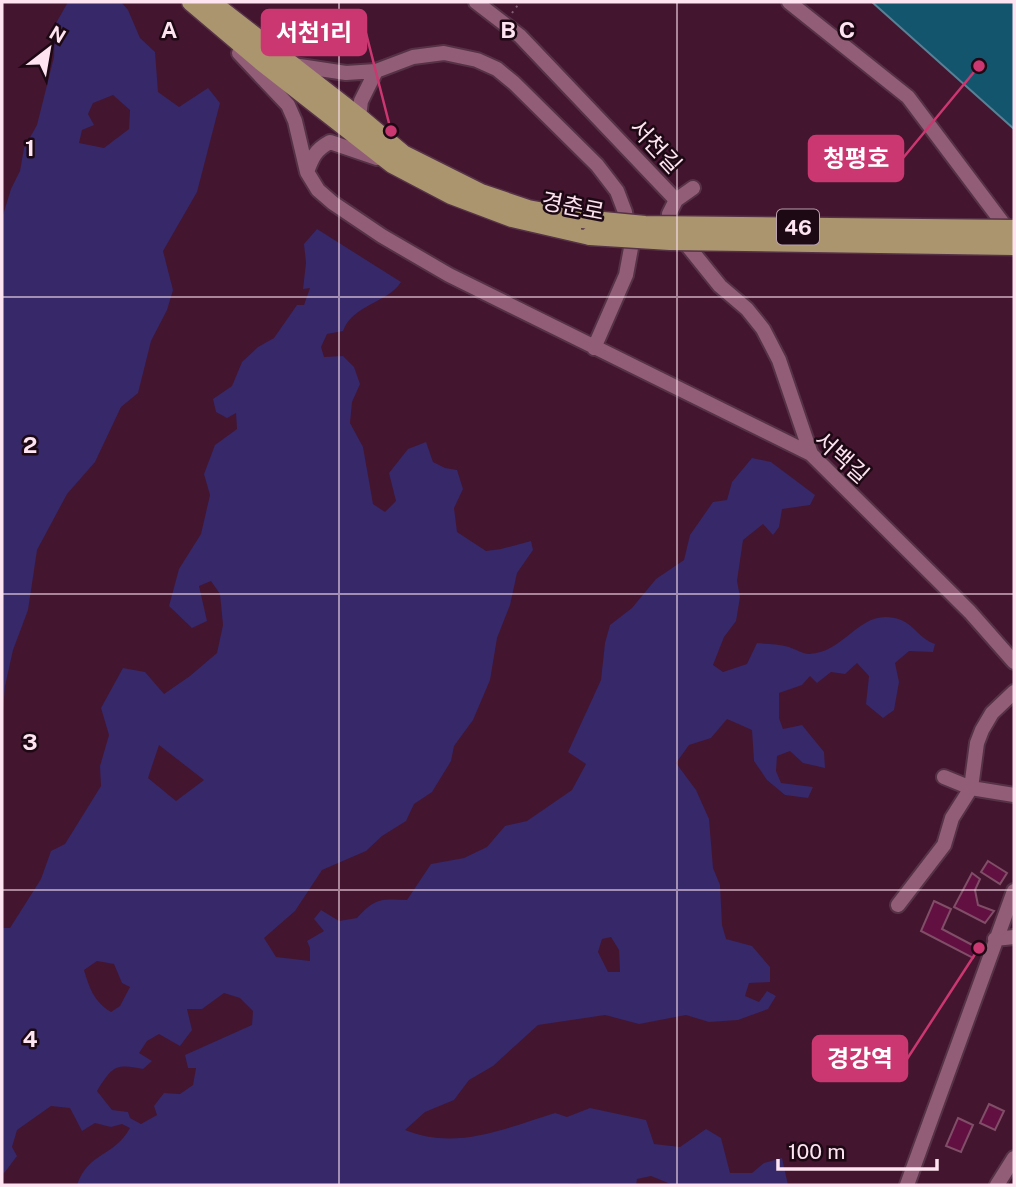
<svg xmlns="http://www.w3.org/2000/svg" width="1016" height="1187" font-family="'Public Sans','Noto Sans KR',sans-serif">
<rect width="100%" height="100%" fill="#43152f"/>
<path fill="#362869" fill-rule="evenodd" d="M68,2H121L128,10L140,38L155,52L158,92L179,107L208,88L220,103L197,192L163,251L173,290L167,310L151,341L138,393L121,407L95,462L67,494L37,550L28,610L13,650L5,686L2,725V218L11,189L20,171L24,148L37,125L54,57L55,25ZM113,95L130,110L129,129L104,148L79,143L82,130L94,125L88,114L93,103Z
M317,229L401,282C388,303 353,304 343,331L327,334L321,347L324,357L343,356L354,367L360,384L352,402L350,423L363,447L373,504L385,512L396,501L389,473L408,449L426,442L433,462L445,468L457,470L463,489L454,508L457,532L486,551L501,549L531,541L533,550L517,573L510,605L497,638L490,680L473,720L454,746L451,761L432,792L414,804L406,821L382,836L366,851L322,870L295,911L264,938L276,957L310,961V948L307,941L324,931L314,919L321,910L339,921L357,918C376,897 381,899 407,900L431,864L464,858L487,847L505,826L527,821L572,790L586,764L568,752L601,680L605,643L610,625L632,608L656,579L684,560L690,535L713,502L727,500L732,482L752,458L771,462L815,495L810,505L782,509L779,527L773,535L763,524L743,540L737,581L740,597L736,621L724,637L713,665L723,672L747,664L757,643C767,644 779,644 789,647C795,649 803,654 809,654C847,653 860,605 901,620C914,625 921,640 935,644L933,652L909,651L895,663L899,682L894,710L883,718L866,704L869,676L857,663L845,674L831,672L817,683L810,676L802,685L779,693V718L783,729L802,725L824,752L825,768L803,763L790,751L777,756L776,771L781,783L813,787L808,798L785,795L767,780L754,761L752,730L727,719L711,738L689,745L676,763L696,790L709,819L713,868L720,885L722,925L726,939L752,946L770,967V982L749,983L745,996L759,1002L767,991L776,996L768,1009L738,1020L709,1022L686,1015L639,1024L605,1015L538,1025L493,1066L469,1080L454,1100L425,1112L405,1130C456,1151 506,1128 555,1113L567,1117L590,1108L646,1120L654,1144L680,1147L706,1129L721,1138L730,1173H752L764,1163L782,1158L788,1185H673L651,1176L637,1179L636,1185H587L577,1183L557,1185H77C89,1151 113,1158 130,1128L122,1124L111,1127L95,1123L82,1131L70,1108L51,1106L17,1130L12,1147L17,1156L5,1172L2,1174V928H10L41,879L51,851L65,844L101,786L100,766L109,735L101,708L123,668L145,672L164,694L190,676L217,653L223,625L220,594L211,581L199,586L207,621L192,628L169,606L179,569L201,534L210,495L204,474L215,445L237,429L236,413L227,418L216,412L213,399L232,386L242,362L258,347L274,338L297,305H304L310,288L303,289L306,263L304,244ZM159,745L204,780L176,801L148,778ZM611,937L619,950L620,972H608L598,952L602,939ZM97,961L114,964L122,983L130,987L120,1006L111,1012C94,1002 89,987 84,970ZM224,993L240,998L253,1011L252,1025L185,1055L188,1068H196L193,1085L180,1094L164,1093L154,1106L157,1115L141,1124L130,1118L128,1112L112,1110L97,1091C112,1067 115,1063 143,1069L152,1061L139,1053L147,1041L159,1034L180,1046L192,1030L187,1009H202Z"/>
<path fill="#14556e" stroke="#5a8095" stroke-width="2" d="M871,2H1014V129L872,2Z"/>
<path fill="#621042" stroke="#814e68" stroke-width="2" d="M988,861L1007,873L1000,884L981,872Z
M972,873L980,879L975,890L978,905L994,911L985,923L954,907Z
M934,901L951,909L942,929L978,948L973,958L921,931Z
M989,1104L1004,1111L995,1130L980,1123Z
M958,1118L973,1125L961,1152L946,1146Z"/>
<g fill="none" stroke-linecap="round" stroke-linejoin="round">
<defs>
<path id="minor" d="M476,2L520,36L676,200L669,214L670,224L720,286L747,309L763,329L779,360L811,454
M789,2L908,97L1011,234
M239,53L288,105L295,121L307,172C312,158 315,150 330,142L377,158
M293,65L346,73L376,71L413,57L444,53L477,60L497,69L514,83L597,165L617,191L625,212L631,248L626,275L594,348
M359,117L361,101L376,71
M307,172L318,190L333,203L382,236L449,275L811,454L970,612L1014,662
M676,200L693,188
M944,777L971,788L1014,795
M898,905L944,845L952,818L971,788L977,743L982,730L992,713L1014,692
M995,939L1014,937
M907,1185L1014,891
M997,1185L1014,1158"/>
<path id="major" d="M191,2L263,63L392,164L451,195L512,218L590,236
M211,2L359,117L403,154L481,193L528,209L582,219"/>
</defs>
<use href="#minor" stroke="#563247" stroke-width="18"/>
<use href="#major" stroke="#563247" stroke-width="21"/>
<path stroke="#855f74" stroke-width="2" stroke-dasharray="2 5" stroke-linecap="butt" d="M512,13L520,2"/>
<use href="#minor" stroke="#925d77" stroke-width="14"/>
<use href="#major" stroke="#ab956f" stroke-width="18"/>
<defs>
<path id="major-bridge" d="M582,219L645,225L1014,229
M590,236L670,241L1014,246"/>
</defs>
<use href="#major-bridge" stroke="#563247" stroke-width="21" stroke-linecap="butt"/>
<use href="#major-bridge" stroke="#ab956f" stroke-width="18"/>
</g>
<path fill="none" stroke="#fde4f0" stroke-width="2" stroke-opacity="0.55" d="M339,2V1185M677,2V1185M2,297H1014M2,594H1014M2,890H1014"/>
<g text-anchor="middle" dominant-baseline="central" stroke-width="5" stroke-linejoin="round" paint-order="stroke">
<rect fill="#1d0914" stroke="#baa2ae" stroke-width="2" x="777" y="209.5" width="42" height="35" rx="5"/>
<g font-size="21" font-weight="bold" fill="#fde4f0">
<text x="798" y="227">46</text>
</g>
<g font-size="23" fill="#fde4f0" stroke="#1d0914">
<text transform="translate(656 146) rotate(47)">서천길</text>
<text transform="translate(573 206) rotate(11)">경춘로</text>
<text transform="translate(842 457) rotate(42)">서백길</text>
</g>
</g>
<g font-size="23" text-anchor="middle" font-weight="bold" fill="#fde4f0" stroke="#1d0914" stroke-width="5" stroke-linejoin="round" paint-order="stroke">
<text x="169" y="38">A</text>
<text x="508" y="38">B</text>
<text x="847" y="38">C</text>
<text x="30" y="156">1</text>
<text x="30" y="453">2</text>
<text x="30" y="750">3</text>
<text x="30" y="1047">4</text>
</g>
<path fill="none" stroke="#cb3771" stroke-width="2.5" d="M391 131L366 33M979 66L903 158M979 948L907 1059"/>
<g fill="#cb3771" stroke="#1d0914" stroke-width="2.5">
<circle cx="391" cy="131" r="7"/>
<circle cx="979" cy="66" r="7"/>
<circle cx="979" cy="948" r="7"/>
</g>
<g fill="#cb3771" stroke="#cb3771" stroke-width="2.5">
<rect x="262" y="10" width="104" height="45" rx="7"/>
<rect x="809" y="136" width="94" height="45" rx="7"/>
<rect x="813" y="1036" width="94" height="45" rx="7"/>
</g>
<g font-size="24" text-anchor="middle" font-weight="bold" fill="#fff">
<text x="314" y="41">서천1리</text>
<text x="856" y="167">청평호</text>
<text x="860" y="1067">경강역</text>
</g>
<rect width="1016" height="1187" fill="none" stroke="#fde4f0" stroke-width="7"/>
<g transform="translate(49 49) rotate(31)" stroke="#1d0914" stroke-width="5" paint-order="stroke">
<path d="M0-5L12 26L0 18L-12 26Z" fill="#fde4f0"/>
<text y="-10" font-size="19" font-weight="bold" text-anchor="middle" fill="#fde4f0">N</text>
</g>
<path d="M778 1159v10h159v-10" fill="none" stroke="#fde4f0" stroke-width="3.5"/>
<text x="788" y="1159" font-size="21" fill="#fde4f0" stroke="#1d0914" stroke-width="5" paint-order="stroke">100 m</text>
</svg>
